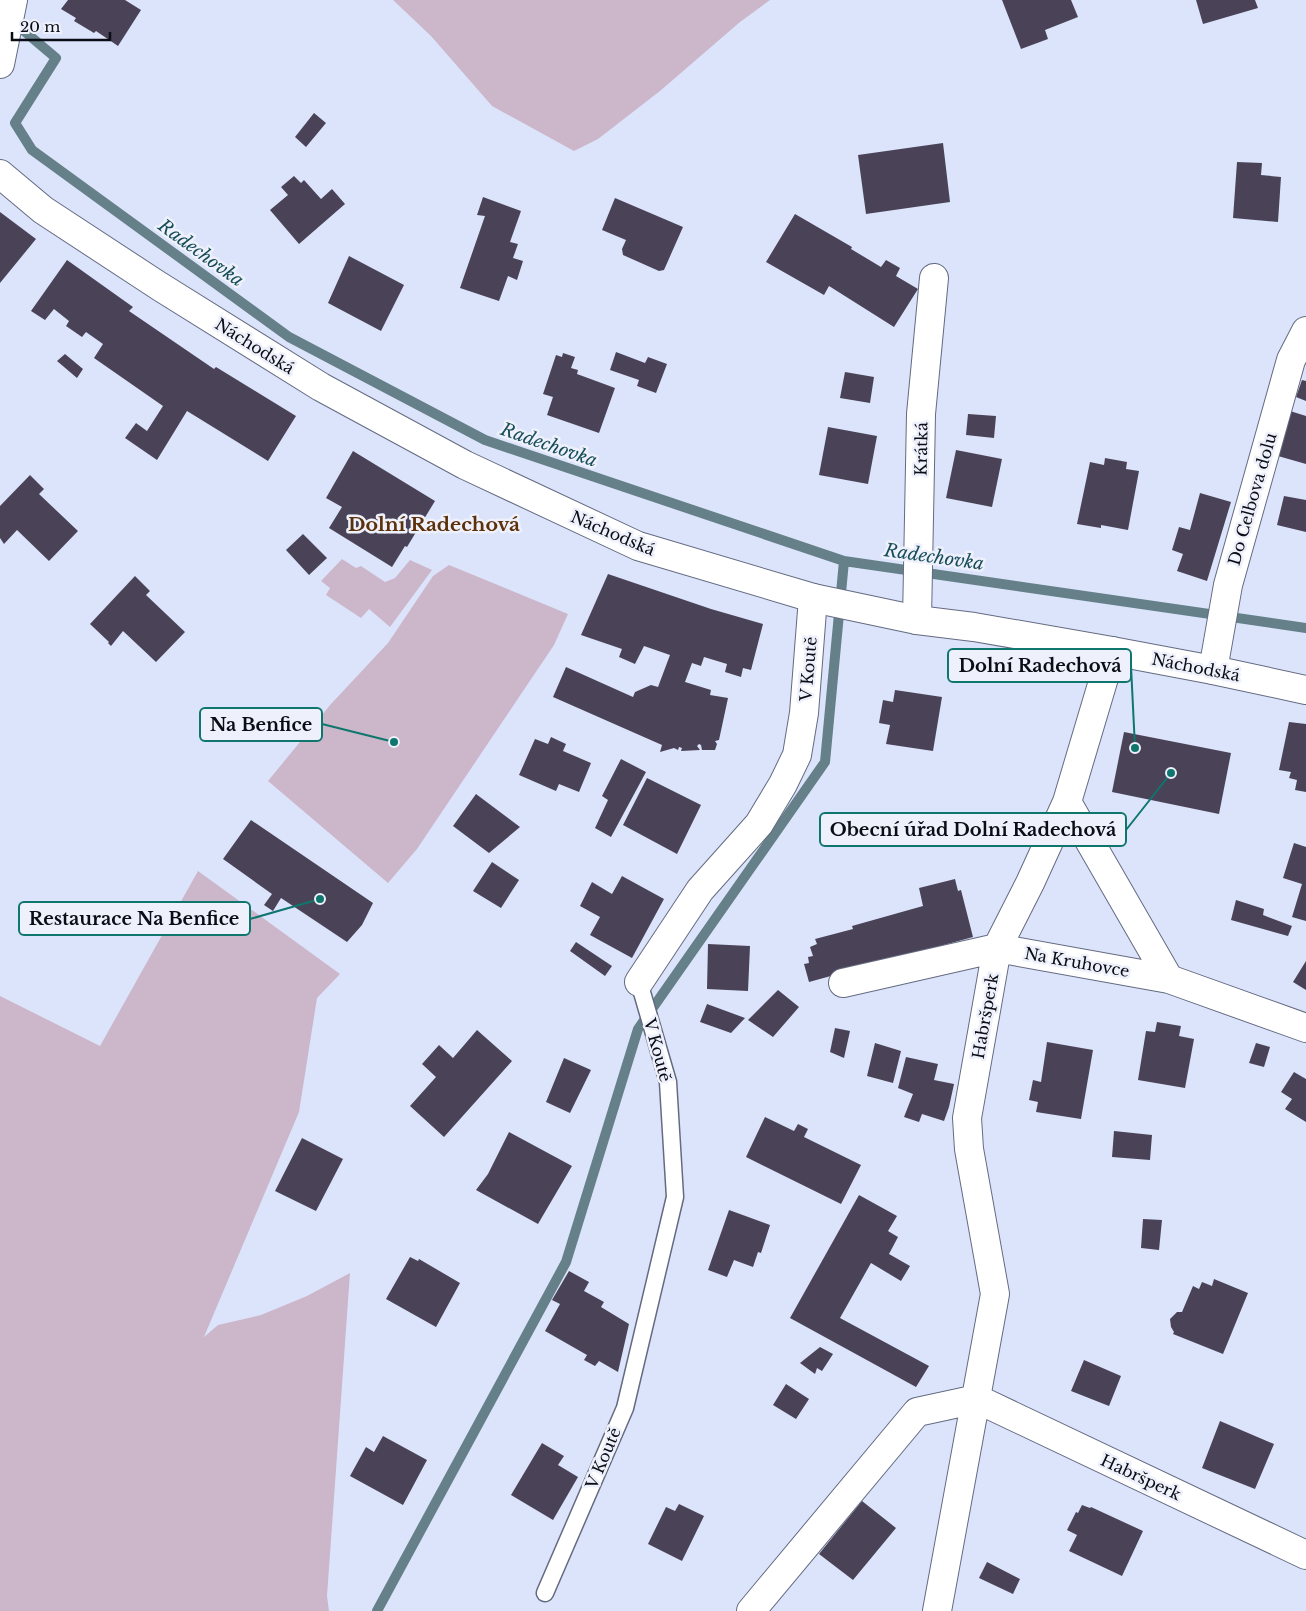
<svg xmlns="http://www.w3.org/2000/svg" width="1306" height="1611" font-family="'Libre Baskerville',serif">
<rect width="100%" height="100%" fill="#dce4fc"/>
<path fill="#ccb6ca" d="M393,0H770L740,22L660,91L598,139L574,151L492,106L431,36Z
M342,559L356,568L361,566L385,582L395,578L410,560L432,570L390,627L369,609L361,618L326,595L330,588L321,581Z
M449,565L568,614L554,645L417,849L388,883L268,781L331,704L388,643L433,576Z
M198,871L340,974L317,998L299,1112L204,1337L218,1325L261,1315L307,1296L350,1273L327,1596L329,1611H0V996L100,1046Z"/>
<g fill="none" stroke-linecap="round" stroke-linejoin="round">
<path stroke="#658088" stroke-width="10" d="M11,20L56,58L15,123L32,150L289,337L485,440L844,561L1306,628
M377,1611L566,1262L638,1029L825,762L844,561"/>
</g>
<path fill="#4a4357" d="M68,0H125L141,10L118,46L96,31L94,33L74,21L76,18L61,9Z
M1002,0H1071L1078,17L1045,30L1048,39L1021,49Z
M1196,0H1255L1258,8L1203,24Z
M314,113L326,123L306,147L295,137Z
M943,143L950,202L866,214L858,155Z
M1237,162L1262,163L1261,175L1281,177L1278,222L1233,218Z
M294,176L301,183L304,180L321,199L332,189L345,204L299,244L270,210L288,195L281,187Z
M483,197L521,211L510,242L518,244L513,258L523,261L517,280L508,276L499,301L460,288L485,216L477,215Z
M615,198L683,227L664,270L659,271L623,255L622,249L626,240L602,230Z
M0,212L36,239L0,283Z
M795,214L852,247L851,249L881,267L886,260L900,268L896,276L918,289L894,327L829,286L824,295L766,262Z
M349,256L404,285L381,331L328,303Z
M67,260L133,307L129,311L214,369L216,367L296,416L268,461L187,411L157,460L125,438L136,423L147,431L163,406L94,358L103,344L86,332L82,337L66,326L69,321L54,309L45,320L31,311Z
M616,352L645,363L648,357L667,364L656,393L637,386L639,380L610,370Z
M563,353L575,357L571,368L578,370L577,374L615,388L599,433L547,415L553,397L543,394L556,355L562,357Z
M65,354L83,369L77,378L57,361Z
M845,372L874,377L870,403L840,398Z
M1302,380L1306,381V401L1296,397Z
M1290,411L1306,416V464L1278,456Z
M968,414L996,416L994,438L966,435Z
M828,427L877,436L868,484L819,475Z
M956,450L1002,459L992,507L946,498Z
M353,451L435,501L407,547L405,546L392,567L329,528L342,507L326,498Z
M1105,458L1127,462L1126,469L1139,471L1128,530L1101,525V528L1077,524L1090,462L1104,465Z
M30,475L44,489L39,494L78,531L49,561L17,530L4,544L0,538V506Z
M1200,493L1231,502L1207,581L1177,571L1183,554L1172,550L1179,527L1190,530Z
M1284,496L1306,500V532L1277,525Z
M303,534L327,558L309,575L286,550Z
M608,574L711,609L763,624L751,670L743,668L741,677L725,672L727,664L704,657L701,666L692,663L685,682L711,690L710,695L728,698L719,740L715,741L717,744L715,750H702L701,745L699,744L697,746L700,750L681,751L682,748L679,747L678,750L674,748L660,752L662,745L553,697L566,667L633,697L635,692L651,685L658,687L670,655L644,646L635,664L619,657L622,649L581,635Z
M135,576L150,591L146,595L185,632L156,662L123,631L111,646L108,643L109,642L90,624Z
M895,690L942,697L933,751L886,744L890,725L879,723L883,700L893,702Z
M1289,722L1306,724V792L1295,790L1297,780L1289,778L1291,772L1279,770Z
M1124,732L1231,753L1219,814L1112,792Z
M551,737L566,744L563,751L591,763L579,792L559,784L556,791L519,775L535,739L548,744Z
M621,759L646,772L611,837L595,828L608,800L602,796Z
M647,778L701,805L677,854L623,825Z
M476,794L520,827L489,853L453,826Z
M251,820L373,903L362,925L347,942L281,898L273,911L264,905L272,894L223,859Z
M1294,843L1306,847V921L1292,917L1302,884L1283,878Z
M492,862L519,880L501,908L473,891Z
M622,876L664,899L632,958L590,935L600,917L580,906L592,882L612,894Z
M955,879L958,891L961,890L973,937L809,982L804,964L809,963L808,957L813,956L810,947L817,944L815,939L853,929L852,926L923,906L919,888Z
M1236,900L1264,909L1263,915L1292,926L1288,936L1231,920Z
M576,942L612,966L605,976L570,951Z
M708,944L750,946L748,991L707,989Z
M1306,961V990L1293,982Z
M778,990L799,1007L773,1037L748,1020Z
M707,1004L745,1018L731,1033L700,1022Z
M1157,1022L1181,1026L1179,1036L1194,1039L1185,1088L1138,1080L1146,1031L1155,1032Z
M835,1028L850,1031L844,1058L830,1052Z
M477,1030L512,1061L444,1137L410,1106L436,1077L422,1064L439,1045L453,1058Z
M1047,1042L1093,1050L1081,1119L1036,1112L1038,1102L1029,1100L1033,1080L1041,1082Z
M875,1043L901,1051L893,1083L867,1076Z
M1256,1043L1270,1047L1264,1067L1249,1063Z
M906,1057L938,1064L934,1080L954,1084L949,1107L944,1121L922,1114L919,1122L904,1117L913,1094L898,1088Z
M564,1058L591,1070L570,1113L546,1102Z
M1294,1072L1306,1079V1122L1285,1109L1292,1099L1281,1092Z
M765,1117L794,1131L798,1124L808,1129L804,1137L861,1165L841,1204L746,1157Z
M1114,1131L1152,1135L1150,1160L1112,1157Z
M509,1132L572,1166L538,1224L476,1190L488,1174Z
M302,1138L343,1159L316,1211L275,1191Z
M859,1195L897,1216L888,1231L898,1237L889,1254L910,1266L901,1281L871,1263L840,1318L929,1366L916,1387L790,1318Z
M729,1210L770,1225L761,1253L758,1252L753,1267L734,1260L727,1277L708,1270Z
M1143,1219L1162,1220L1159,1250L1141,1248Z
M410,1257L418,1261L419,1259L460,1283L436,1327L386,1299Z
M569,1271L589,1282L584,1291L604,1302L601,1307L629,1324L618,1372L599,1361L595,1366L584,1360L587,1355L545,1331L560,1304L552,1300Z
M1214,1279L1248,1293L1223,1354L1173,1334L1174,1332L1171,1327L1170,1319L1177,1312H1182L1193,1286L1199,1289L1202,1282L1212,1286Z
M820,1347L833,1354L822,1371L817,1368L815,1374L800,1363Z
M1084,1360L1121,1376L1109,1406L1071,1391Z
M786,1384L809,1399L796,1419L773,1405Z
M1220,1421L1274,1444L1255,1489L1202,1468Z
M383,1436L427,1460L403,1505L350,1476L366,1447L374,1452Z
M542,1443L564,1456L558,1465L578,1477L553,1520L511,1495Z
M862,1501L896,1528L853,1580L819,1554Z
M679,1504L704,1516L682,1561L648,1544L666,1507L675,1511Z
M1082,1505L1090,1508L1091,1507L1143,1531L1122,1576L1069,1551L1077,1535L1067,1530L1076,1512L1078,1513Z
M987,1562L1020,1579L1013,1594L979,1578Z"/>
<g fill="none" stroke-linecap="round" stroke-linejoin="round">
<defs>
<path id="lane" d="M545,1593L625,1408L675,1197L668,1082L639,982"/>
<path id="street" d="M0,64L13,0
M917,620L921,414L934,278
M1213,670L1228,585L1291,360L1306,331
M1067,802L1169,979
M639,982L700,890L759,824L783,784L797,755L804,713L813,598
M843,983L997,948L1169,979L1306,1028
M751,1611L917,1412L977,1399L1306,1555
M937,1611L995,1294L969,1149L967,1118L997,948L1030,883L1067,802L1112,651"/>
<path id="primary" d="M0,174L43,210L159,286L321,387L465,465L638,546L813,598L917,620L974,627L1112,651L1213,670L1306,690"/>
</defs>
<use href="#lane" stroke="#646b81" stroke-width="19"/>
<use href="#street" stroke="#646b81" stroke-width="30"/>
<use href="#primary" stroke="#646b81" stroke-width="30"/>
<use href="#lane" stroke="#fff" stroke-width="16"/>
<use href="#street" stroke="#fff" stroke-width="28"/>
<use href="#primary" stroke="#fff" stroke-width="28"/>
</g>
<g text-anchor="middle" dominant-baseline="central" stroke-width="5" stroke-linejoin="round" paint-order="stroke">
<g font-size="16" fill="#0a0d15" stroke="#eef1fb">
<text transform="translate(255 346) rotate(32)">Náchodská</text>
<text transform="translate(921 449) rotate(-89)">Krátká</text>
<text transform="translate(1252 499) rotate(-74)">Do Celbova dolu</text>
<text transform="translate(613 533) rotate(23)">Náchodská</text>
<text transform="translate(1196 667) rotate(11)">Náchodská</text>
<text transform="translate(808 669) rotate(-85)">V Koutě</text>
<text transform="translate(1077 962) rotate(10)">Na Kruhovce</text>
<text transform="translate(985 1016) rotate(-80)">Habršperk</text>
<text transform="translate(658 1050) rotate(75)">V Koutě</text>
<text transform="translate(603 1458) rotate(-67)">V Koutě</text>
<text transform="translate(1141 1477) rotate(25)">Habršperk</text>
</g>
<g font-size="18" font-style="italic" fill="#174d58" stroke="#eef1fb">
<text transform="translate(201 253) rotate(36)">Radechovka</text>
<text transform="translate(549 445) rotate(19)">Radechovka</text>
<text transform="translate(934 557) rotate(8)">Radechovka</text>
</g>
<g font-size="19" font-weight="bold" fill="#5c3009" stroke="#eef1fb">
<text x="434" y="524">Dolní Radechová</text>
</g>
</g>
<path fill="none" stroke="#0f766e" stroke-width="2" d="M1135 748L1131 666M394 742L322 724M1171 773L1126 830M320 899L250 919"/>
<g fill="#0f766e" stroke="#eef1fb" stroke-width="2">
<circle cx="1135" cy="748" r="5"/>
<circle cx="394" cy="742" r="5"/>
<circle cx="1171" cy="773" r="5"/>
<circle cx="320" cy="899" r="5"/>
</g>
<g fill="#eef1fb" stroke="#0f766e" stroke-width="2">
<rect x="948" y="649" width="183" height="33" rx="5"/>
<rect x="200" y="708" width="122" height="33" rx="5"/>
<rect x="820" y="813" width="306" height="33" rx="5"/>
<rect x="19" y="902" width="231" height="33" rx="5"/>
</g>
<g font-size="18" text-anchor="middle" font-weight="bold" fill="#0a0d15">
<text x="1040" y="672">Dolní Radechová</text>
<text x="261" y="731">Na Benfice</text>
<text x="973" y="836">Obecní úřad Dolní Radechová</text>
<text x="134" y="925">Restaurace Na Benfice</text>
</g>
<path d="M12 32v8h98v-8" fill="none" stroke="#0a0d15" stroke-width="2.5"/>
<text x="20" y="32" font-size="15" fill="#0a0d15" stroke="#eef1fb" stroke-width="4" paint-order="stroke">20 m</text>
</svg>
